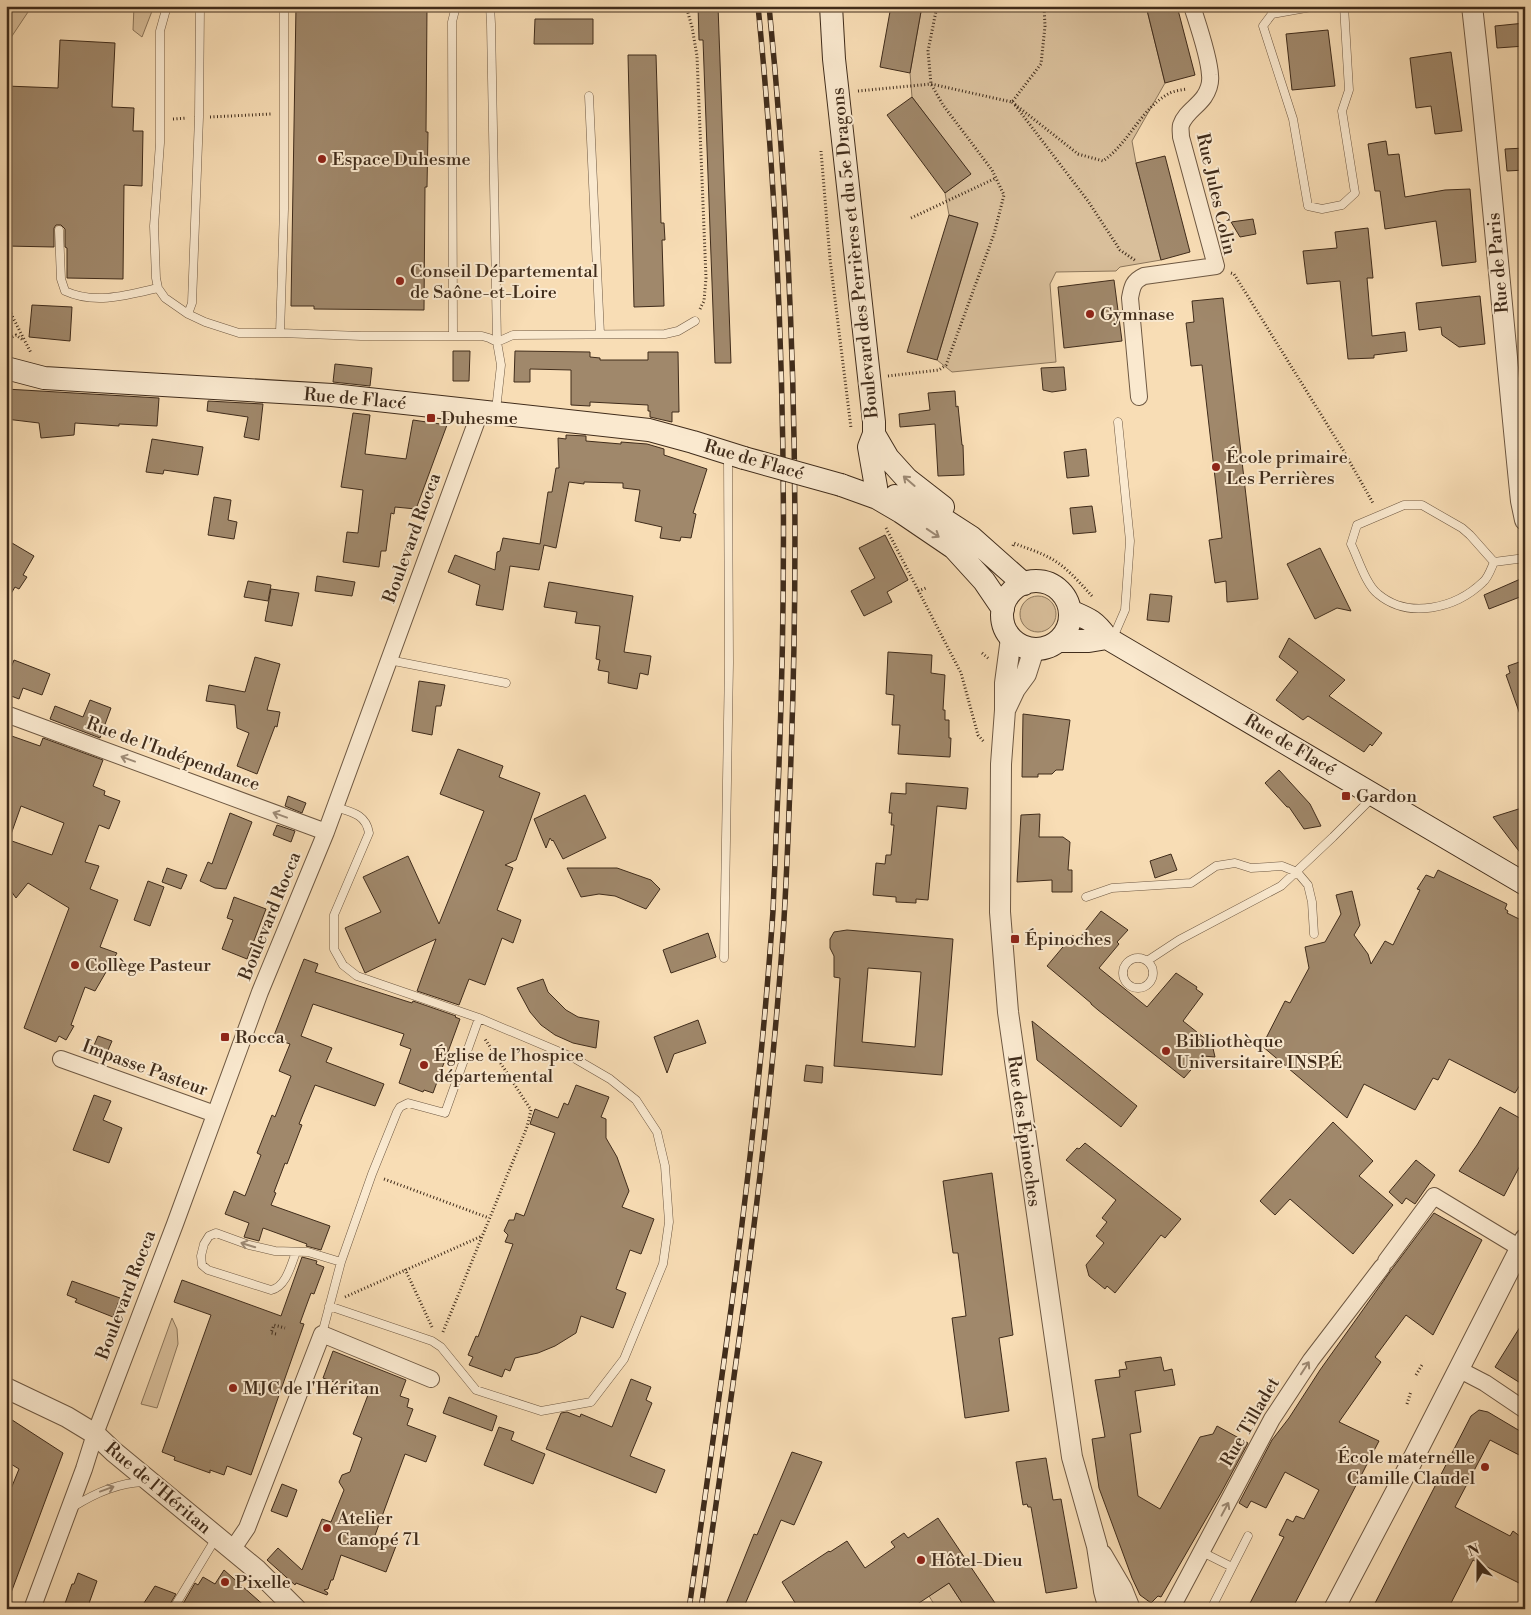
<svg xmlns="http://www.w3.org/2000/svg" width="1531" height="1615" font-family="'Libre Bodoni',serif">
<rect width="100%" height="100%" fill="#f8ddb5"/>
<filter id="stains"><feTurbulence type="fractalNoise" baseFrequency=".004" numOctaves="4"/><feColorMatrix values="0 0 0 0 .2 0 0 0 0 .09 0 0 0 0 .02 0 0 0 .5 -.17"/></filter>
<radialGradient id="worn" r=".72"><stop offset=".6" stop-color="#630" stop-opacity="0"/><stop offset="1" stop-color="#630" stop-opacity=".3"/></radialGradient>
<path fill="#d9bf9b" stroke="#8c765b" d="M12,6H32L6,45V16Z
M134,6H154L142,37L133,30Z
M922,6H1146L1165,83L1132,141L1136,163L1161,260L1120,267L1116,271L1056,272L1050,284L1056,362L952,372L937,360L978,224L949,215L945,193L970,174L912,97L910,73Z
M1020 614a18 18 0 1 1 36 0a18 18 0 1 1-36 0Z
M172,1318L177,1329L178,1344L157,1408L141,1404Z
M949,1583L966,1609H937L929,1596Z"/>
<path fill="#a0886b" stroke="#402c1b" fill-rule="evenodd" d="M296,6L427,7L426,132H428L427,187H425L424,310L314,309V306H291Z
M698,6H718L731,363H715L703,40H699Z
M891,6H922L910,73L880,67Z
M1146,6H1177L1195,75L1165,83Z
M535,19H593V44H534Z
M1525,23V46L1497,48L1495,26Z
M1328,30L1335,86L1292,90L1286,34Z
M60,40L115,43L112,107L134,108L133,131H143L142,186L124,185L123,279L67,278V248L65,247V229L61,225H56L54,228V247L6,246V86L58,88Z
M1451,52L1462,131L1435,134L1431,106L1416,108L1410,58Z
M628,55H656L661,223H664L665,240H662L664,306L634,307Z
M912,97L971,174L945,193L887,115Z
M1386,141L1388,155L1399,154L1405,197L1445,190L1470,189L1476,262L1442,266L1436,221L1385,229L1380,191H1375L1368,144Z
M1525,148V170L1507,171L1505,149Z
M1165,156L1190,252L1161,260L1136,163Z
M949,215L978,223L937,360L907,352Z
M1253,219L1256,234L1240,237L1231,222Z
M1368,228L1373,278H1367L1372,336L1405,332L1407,351L1374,355V358L1348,359L1340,281L1307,284L1303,251L1337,248L1335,232Z
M1114,280L1122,341L1064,348L1058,287Z
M1480,296L1485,344L1459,347L1442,335L1441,327L1419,330L1416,303Z
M1223,298L1258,599L1227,602L1226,581L1215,583L1209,540L1222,538L1202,365L1191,366L1186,323L1194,322L1192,301Z
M32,305L72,307L70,341L29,337Z
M453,351H470L469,381H453Z
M515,351L590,352V357L600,358V360H648V352H678L679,412H672V422L650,417V411H648V405L590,402V406L571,405V370L530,369V382H514Z
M335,364L372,368L370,386L333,382Z
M1064,367L1066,390L1052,392L1043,390L1041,368Z
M6,389L159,398L157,426L119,424V426L75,423L74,435L41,438L39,423L6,419Z
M955,391L956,407L958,406L962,445H963L964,475L938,476L935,424L900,427L899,414L930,410L928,393Z
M208,401L263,404L259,440L244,437L248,417L207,411Z
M353,413L370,415L365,454L406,459L413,420L447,425L416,509L395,507L394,514L391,513L386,551H381L379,567L343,562L347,532L358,533L363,490L341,487Z
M566,435L586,436V441L621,444V442L647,444L664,449V455L707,469L693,513L696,514L691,538L681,537L680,541L660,538L662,527L635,521L640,490L623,488V483L584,482V484L569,482L556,548L544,545L539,570L510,566L503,610L476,605L480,585L448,572L455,555L495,570L497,552L500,551L503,538L540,544L548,492H552L556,468H559L558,438L566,439Z
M152,439L203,447L198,475L164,470L163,474L146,472Z
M1086,449L1089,476L1067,478L1064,452Z
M214,497L231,500L228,520L237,522L234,539L208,535Z
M1092,506L1096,532L1073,534L1070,508Z
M885,535L908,580L887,592L892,602L864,616L851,591L875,578L859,548Z
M12,543L34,556L23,575L27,577L19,589L15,587L6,602V552Z
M1320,548L1351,611L1337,608L1315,619L1287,564Z
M317,576L355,582L352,596L315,591Z
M1525,577V595L1489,609L1484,595Z
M248,581L271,585L268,601L244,597Z
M549,582L633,596L624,652L651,656L648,675L640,673L637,689L608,683L609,672L598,670L600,660L596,659L600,626L575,623L577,612L544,607Z
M271,589L299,593L292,626L265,621Z
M1150,594L1172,596L1169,622L1147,620Z
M1289,638L1345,680L1329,696L1382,733L1372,746L1370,744L1364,752L1308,716L1303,720L1276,700L1298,672L1279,657Z
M888,652L932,655L931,673L945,675L943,710H945V720H949V738H951L950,757L898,754L900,725H892L894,695L886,694Z
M255,657L280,664L267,710L280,712L277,727L275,726L257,774L237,766L249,733L237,728L235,705L206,701L209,685L245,692Z
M14,660L50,674L42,695L23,688L19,699L6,694V680Z
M1525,660V720H1522L1506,675L1510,673L1508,666Z
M419,681L445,685L441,706H436L432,735L412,731Z
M90,700L111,708L100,738L50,719L55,706L83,717Z
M1023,714L1070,720L1063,770H1056L1052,774H1038V777H1022Z
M6,734L40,746L43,738L103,760L93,786L105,791L104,795L120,801L109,829L99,825L85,862L99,866L90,889L118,900L100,947L117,953L95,991L85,987L71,1025L74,1026L66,1040L59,1036L56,1042L24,1028L69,908L28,883L16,898L6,884ZM21,806L64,823L52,855L9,840Z
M458,749L503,766L499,777L540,793L516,860L505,865L513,868L497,910L521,920L513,943L502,938L485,985L469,979L459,1005L417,991L436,939L365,973L345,928L381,912L363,877L408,856L439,924L484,811L440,794Z
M1279,770L1310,804L1321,826L1304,829L1289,807H1287L1265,783Z
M906,783L968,788L966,809L937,806L928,900L916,899V903L896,902V897L873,895L876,863L885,864L886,855H891L894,825H891L892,813H889L891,793L906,794Z
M585,795L606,838L563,859L553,840L552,841L550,838L546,848L534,819Z
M288,796L306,803L302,813L285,806Z
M1525,807V859L1493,817Z
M230,813L252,822L226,889L215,888L200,881L208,862L212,864Z
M1040,814L1039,837H1063L1070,842L1068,870H1072V892H1052V880L1017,882L1021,815Z
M277,825L295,831L291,842L273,835Z
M1171,854L1177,870L1155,878L1150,861Z
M167,868L187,875L181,889L162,882Z
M567,868H617L651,880L660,889L646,909L615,896L599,894L581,897Z
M1438,870L1507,904L1505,909L1508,911L1507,913L1525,922V1087L1520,1085L1515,1093L1449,1059L1438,1080L1433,1078L1415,1110L1364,1084L1347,1118L1262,1046L1285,1001L1290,1003L1309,968L1305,947L1325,942L1341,914L1336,895L1352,891L1360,925L1354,935L1368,954L1371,964L1385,941L1393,945L1420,890L1417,889L1426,875L1434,878Z
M148,881L164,887L150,926L134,920Z
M234,897L266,909L247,959L222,949L233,920L227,918Z
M1101,911L1128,930L1117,942L1119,944L1099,968L1147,1007L1176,973L1197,987L1196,989L1203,994L1183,1021L1212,1044L1215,1057L1203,1056L1184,1078L1098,1010L1091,1004V1003L1047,966L1073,935V946Z
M847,930L953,939L942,1075L834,1066L840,978L834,977V956L830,948V939L834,932ZM868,968L921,972L915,1047L862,1042Z
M708,933L716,957L671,973L663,950Z
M304,959L318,964L315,972L412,1003L413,1001L456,1016L455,1017L460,1019L433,1093L424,1090L423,1092L399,1083L411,1049L400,1045L404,1034L313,1004L301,1036L332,1048L326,1062L384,1084L375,1106L315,1085L299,1124L302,1125L287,1164L285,1163L274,1192L276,1193L271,1205L330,1226L321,1250L306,1246L307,1244L263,1228L259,1241L244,1237L249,1223L225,1214L234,1191L245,1196L261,1155L257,1153L272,1115L275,1117L291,1076L279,1071L290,1044L273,1038Z
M543,979L548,992L566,1010L578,1017L599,1021L596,1048L573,1043L555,1035L541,1025L530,1012L517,988Z
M698,1020L706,1043L674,1054L667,1073L654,1037Z
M1032,1021L1137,1106L1121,1127L1037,1060Z
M98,1036L112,1041L106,1055L92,1050Z
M806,1065L823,1067L822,1083L804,1081Z
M576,1085L609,1097L601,1117L606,1119V1138L617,1157L629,1191L622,1207L654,1219L641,1254L630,1250L616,1289L626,1293L613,1328L581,1316L576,1333L555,1346L538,1353L515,1358L510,1371L505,1369L502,1377L469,1365L473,1357L468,1355L476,1336L478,1337L513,1244L505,1242L508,1235L504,1231L509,1220H514L516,1213L524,1216L555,1133L530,1124L535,1109L558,1118L564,1103L568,1105Z
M94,1095L111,1101L103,1120L122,1128L109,1163L73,1150Z
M1500,1107L1525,1121V1156L1504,1196L1459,1171L1477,1145Z
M1333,1122L1373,1161L1359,1176L1393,1205L1353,1254L1290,1199L1275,1215L1260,1201Z
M1085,1143L1181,1219L1165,1238L1161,1235L1115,1293L1107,1286L1105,1289L1089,1276L1086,1265L1104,1243L1096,1236L1107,1222L1102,1218L1116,1200L1066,1160L1077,1148L1079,1149Z
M1416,1160L1435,1175L1415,1204L1406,1198L1402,1204L1389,1192Z
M992,1173L1013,1335L999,1338L1009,1411L965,1418L952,1318L966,1316L958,1253H953L943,1181Z
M1434,1213L1482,1240L1433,1335L1406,1315L1375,1357L1381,1362L1339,1422L1379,1441L1292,1609H1247L1284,1537L1279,1535L1287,1519L1293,1522L1296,1516L1304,1519L1319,1490L1285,1472L1266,1508L1251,1501L1247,1508L1239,1503L1272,1440L1289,1418L1320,1370L1392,1269Z
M302,1257L317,1261L316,1264L324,1267L314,1294L311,1293L300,1323L304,1324L251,1475L227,1466L224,1475L210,1470V1473L174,1460L175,1457L162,1452L211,1315L174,1302L182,1280L281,1316Z
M72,1281L120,1298L113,1317L75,1302L77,1299L67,1295Z
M1525,1319V1386L1495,1367Z
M333,1351L406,1380L400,1396L409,1399L407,1407L413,1409L407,1425L436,1436L426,1462L405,1454L374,1538L396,1546L386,1572L341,1555L333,1580H331L328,1589L324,1590L328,1593L327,1595L296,1583L295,1585L267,1560L278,1548L302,1570L322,1519L331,1522L344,1490L339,1482L342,1475L350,1472L362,1438L353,1434L368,1395L323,1378Z
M1161,1357L1164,1371L1172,1369L1175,1385L1135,1391L1141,1432L1130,1434L1138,1496L1160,1509L1200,1437L1213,1434L1217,1426L1248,1443L1221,1493L1161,1597L1158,1596L1151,1603L1140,1595L1132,1578L1099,1488L1092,1439L1105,1437L1095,1380L1120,1377L1119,1370L1127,1369L1125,1362Z
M631,1379L651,1387L646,1400L652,1403L630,1456L665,1470L656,1493L546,1449L561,1413L567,1412L580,1417L581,1414L612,1427Z
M449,1397L497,1416L492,1431L443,1413Z
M1479,1410L1488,1412L1525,1434V1458L1490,1440L1455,1507L1510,1536L1513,1531L1525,1540V1586L1473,1560L1448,1609H1372L1471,1416Z
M6,1416L63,1453L8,1601H6V1501L19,1469L6,1461Z
M499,1427L514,1432L511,1440L545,1454L533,1484L484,1465Z
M792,1452L822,1462L794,1525L781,1520L743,1609H724L754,1534L757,1535Z
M1046,1458L1053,1500L1061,1499L1077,1588L1046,1593L1031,1507H1028L1027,1504L1023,1505L1016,1462Z
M282,1484L297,1490L287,1517L271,1511Z
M938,1518L999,1609H966L949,1583L910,1609H799L782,1582L829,1551L830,1552L847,1541L865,1568L895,1547L891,1542L904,1533L908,1538Z
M224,1570L268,1609H180L195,1583L198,1585L203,1577L215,1584Z
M78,1573L97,1581L87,1609H63L72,1584H74Z
M155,1586L176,1594L167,1609H140Z"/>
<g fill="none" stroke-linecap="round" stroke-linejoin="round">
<defs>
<path id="service" d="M167,6L160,31V143L154,226L156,278L158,288L165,298L188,314L205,322L239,333H280L361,336H482L489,338L497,342L501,365L496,410
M490,6L491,24L497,342L513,335L665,334L678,331L695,321
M1271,6L1272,14L1317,6
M1272,14L1263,26L1293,119L1308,206L1322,209L1342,205L1355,193L1342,111L1349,90L1344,6
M589,96L600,334
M59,230L61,279L65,291C95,305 128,295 158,288
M188,314L192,303L199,117L200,6
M280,333L284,209V6
M453,336L452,22L456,6
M1404,505H1422L1462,528L1470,535L1494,562C1491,569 1488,578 1483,582C1456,608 1409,620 1378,594C1366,585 1358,558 1351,544L1357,525Z
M1494,562L1525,558
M1112,640L1125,610L1130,541L1118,422
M389,660L506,683
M1086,897L1112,888L1191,883L1216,866L1235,863L1251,868L1282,866L1297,872L1308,885L1312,902L1314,934
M1123 973a15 15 0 1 1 30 0a15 15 0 1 1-30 0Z
M724,958L729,663L728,457
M1147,961L1179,940L1281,886L1333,837L1373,797
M296,1252C291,1265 286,1287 271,1290L208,1270L202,1265L201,1256L204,1244L209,1236L216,1233L249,1245L275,1251L308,1252L341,1262
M329,1306L432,1341L441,1347L476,1390L541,1411L591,1402L624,1359L663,1264L669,1222L665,1166L657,1132L636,1100L610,1079L574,1058L479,1018L357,976L343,965L334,949V915L369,833C366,814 351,812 335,807
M322,1334L341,1262L372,1174L397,1112L400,1107L408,1103L445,1113L479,1018
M73,1507C95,1493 117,1483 143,1482
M1202,1552L1232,1567
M173,1609L216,1538
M1210,1609L1213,1605L1248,1536"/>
<path id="minor" d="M1139,397L1130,298C1132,287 1133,281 1144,276L1216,266L1181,137C1181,133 1180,128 1181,125C1185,113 1197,107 1204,97C1208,91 1211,83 1210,75C1209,56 1198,25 1192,6
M6,714L326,832
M61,1059L215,1114
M1386,1261L1434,1196L1520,1248
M1458,1369L1485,1383L1525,1410
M232,1550L247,1528L322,1334L431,1379
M32,1609L84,1469L95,1434L175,1224L260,992L326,832L480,412
M1171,1609L1272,1419L1311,1360L1382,1267"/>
<path id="tertiary" d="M1472,6C1491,171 1504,336 1521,501L1525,520
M1011,638L1005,683V710L1001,764L1000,912L1008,1012L1072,1457L1097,1546L1104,1591L1109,1609
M1006,708L1015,689L1026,674L1034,649
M6,1388L67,1417L95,1434L114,1452L257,1570L296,1609
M1102,1555L1122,1589L1130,1609
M1334,1609L1411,1463L1525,1239"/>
<path id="secondary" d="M831,6L834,59L874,422V434L869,447L876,487L877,498
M6,368L44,378L332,395L649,430L693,442L744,458
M874,434L888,458L907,479L943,507
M841,485L877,498L901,512L954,548L984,581L1003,609
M895,496L926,508L971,537L1024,584
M1002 615a34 34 0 1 1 68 0a34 34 0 1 1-68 0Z
M1070,611C1089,619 1095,621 1107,638L1525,884
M1059,641H1089L1107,638"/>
</defs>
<use href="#service" stroke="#6e5842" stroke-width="9"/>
<use href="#minor" stroke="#6e5842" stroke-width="18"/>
<use href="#tertiary" stroke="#6e5842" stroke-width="22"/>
<use href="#secondary" stroke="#402c1b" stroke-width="24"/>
<path stroke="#402c1b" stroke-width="3" stroke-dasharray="1 2.5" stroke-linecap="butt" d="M686,6L692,27L697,56L706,278L704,301L699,311
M858,91L931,84L1012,102L1041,64L1045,26L1044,6
M1012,102L1078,154L1103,161C1129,143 1140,110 1168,94C1173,91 1181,90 1187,89
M1015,105L1088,201L1120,250L1136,261
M210,117L271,114
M173,119L187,118
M821,151L830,259L851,428
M911,218L996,178
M1231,273L1234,274L1343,450L1373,503
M6,304L31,353
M6,340L16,335L23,340
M888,376L939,370L946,365L994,234L1004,195L992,170L943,105L931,84L928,51L937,6
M886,528L961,673L978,735L984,742
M1013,546L1014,543C1025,548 1037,551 1048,557C1065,565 1079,582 1092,596
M918,591L926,588
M982,653L989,659
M384,1179L489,1218
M405,1269L432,1327
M345,1297L482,1236
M443,1332L527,1127L531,1110L485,1039
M276,1334L271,1333L274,1325L285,1328
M1416,1375L1422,1365
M1407,1404L1411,1391"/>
<use href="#service" stroke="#fae9cf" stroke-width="8"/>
<use href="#minor" stroke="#fae9cf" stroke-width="16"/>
<use href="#tertiary" stroke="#fae9cf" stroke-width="20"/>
<use href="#secondary" stroke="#fae9cf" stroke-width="22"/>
<defs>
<path id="rail" d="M689,1609C722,1377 757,1145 773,911C775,870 776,830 778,789C789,528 784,266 758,6
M701,1609C733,1385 767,1161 783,935C787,876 789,816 791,757C800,507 794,256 769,6"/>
</defs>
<use href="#rail" stroke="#402c1b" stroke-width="5.5"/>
<use href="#rail" stroke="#fae9cf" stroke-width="4" stroke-dasharray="11" stroke-linecap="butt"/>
<defs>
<path id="secondary-bridge" d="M744,458L841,485"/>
</defs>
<use href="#secondary-bridge" stroke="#402c1b" stroke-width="24" stroke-linecap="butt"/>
<use href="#secondary-bridge" stroke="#fae9cf" stroke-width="22"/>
</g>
<defs><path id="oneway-shaft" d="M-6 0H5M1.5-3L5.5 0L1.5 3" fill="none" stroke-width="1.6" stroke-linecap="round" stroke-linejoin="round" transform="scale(1.25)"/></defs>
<g stroke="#9d8a75">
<use href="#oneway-shaft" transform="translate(909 481) rotate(-139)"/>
<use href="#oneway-shaft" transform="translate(933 533) rotate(34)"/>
<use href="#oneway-shaft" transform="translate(128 759) rotate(-160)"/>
<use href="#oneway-shaft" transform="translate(280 815) rotate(-160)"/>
<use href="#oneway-shaft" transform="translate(248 1245) rotate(-163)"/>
<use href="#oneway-shaft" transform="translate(1305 1368) rotate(-57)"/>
<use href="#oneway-shaft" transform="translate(107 1489) rotate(-20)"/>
<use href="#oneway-shaft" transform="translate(1225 1509) rotate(-62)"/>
</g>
<g fill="#8f2418" stroke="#fae9cf" stroke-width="2">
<circle cx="322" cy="159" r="5"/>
<circle cx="400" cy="281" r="5"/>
<circle cx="1090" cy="314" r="5"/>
<rect x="426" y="413" width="10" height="10" rx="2.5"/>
<circle cx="1216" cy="467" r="5"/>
<rect x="1341" y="791" width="10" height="10" rx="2.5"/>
<rect x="1010" y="934" width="10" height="10" rx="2.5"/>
<circle cx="75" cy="965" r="5"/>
<rect x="220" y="1032" width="10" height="10" rx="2.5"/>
<circle cx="1166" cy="1051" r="5"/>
<circle cx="424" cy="1065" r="5"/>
<circle cx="233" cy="1388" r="5"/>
<circle cx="1485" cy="1467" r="5"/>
<circle cx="327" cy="1528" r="5"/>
<circle cx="921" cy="1560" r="5"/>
<circle cx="225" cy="1582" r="5"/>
</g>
<g text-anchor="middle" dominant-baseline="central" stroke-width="4" stroke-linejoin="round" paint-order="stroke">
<g font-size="18" fill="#402c1b" stroke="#fae9cf" text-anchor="start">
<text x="332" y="159">Espace Duhesme</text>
<text x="410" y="271">Conseil Départemental<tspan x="410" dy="21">de Saône-et-Loire</tspan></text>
<text x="1100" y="314">Gymnase</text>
<text x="441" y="418">Duhesme</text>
<text x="1226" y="457">École primaire<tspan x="1226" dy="21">Les Perrières</tspan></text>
<text x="1356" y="796">Gardon</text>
<text x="1025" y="939">Épinoches</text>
<text x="85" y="965">Collège Pasteur</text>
<text x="235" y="1037">Rocca</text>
<text x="1176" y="1041">Bibliothèque<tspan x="1176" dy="21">Universitaire INSPÉ</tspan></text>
<text x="434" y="1055">Église de l’hospice<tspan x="434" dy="21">départemental</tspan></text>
<text x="243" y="1388">MJC de l'Héritan</text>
<text x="1475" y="1457" text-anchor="end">École maternelle<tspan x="1475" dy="21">Camille Claudel</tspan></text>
<text x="337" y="1518">Atelier<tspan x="337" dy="21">Canopé 71</tspan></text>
<text x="931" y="1560">Hôtel-Dieu</text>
<text x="235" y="1582">Pixelle</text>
</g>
<g font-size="18" fill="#402c1b" stroke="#fae9cf">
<text transform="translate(1216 194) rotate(77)">Rue Jules Colin</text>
<text transform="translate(855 253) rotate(-96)">Boulevard des Perrières et du 5e Dragons</text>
<text transform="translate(1498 263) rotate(-95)">Rue de Paris</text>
<text transform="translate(355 399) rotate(5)">Rue de Flacé</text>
<text transform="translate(754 460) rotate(16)">Rue de Flacé</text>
<text transform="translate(412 538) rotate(-70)">Boulevard Rocca</text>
<text transform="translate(1290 745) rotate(31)">Rue de Flacé</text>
<text transform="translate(173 754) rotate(20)">Rue de l'Indépendance</text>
<text transform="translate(270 916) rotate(-68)">Boulevard Rocca</text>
<text transform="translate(145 1068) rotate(20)">Impasse Pasteur</text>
<text transform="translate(1024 1131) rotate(82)">Rue des Épinoches</text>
<text transform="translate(126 1295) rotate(-69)">Boulevard Rocca</text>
<text transform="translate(1250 1422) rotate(-60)">Rue Tilladet</text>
<text transform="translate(158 1488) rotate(40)">Rue de l'Héritan</text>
</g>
</g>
<rect width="1531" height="1615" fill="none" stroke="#f8ddb5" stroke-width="25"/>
<rect x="8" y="8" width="1516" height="1600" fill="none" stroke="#402c1b" stroke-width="2.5"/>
<rect x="12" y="12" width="1506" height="1590" fill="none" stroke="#402c1b"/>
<g transform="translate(1478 1562) rotate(339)" stroke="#fae9cf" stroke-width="4" paint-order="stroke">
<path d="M0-4L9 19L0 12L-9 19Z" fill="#402c1b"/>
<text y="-8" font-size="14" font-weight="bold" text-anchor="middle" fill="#402c1b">N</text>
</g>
<rect width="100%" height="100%" filter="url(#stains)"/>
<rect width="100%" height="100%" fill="url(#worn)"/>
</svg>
